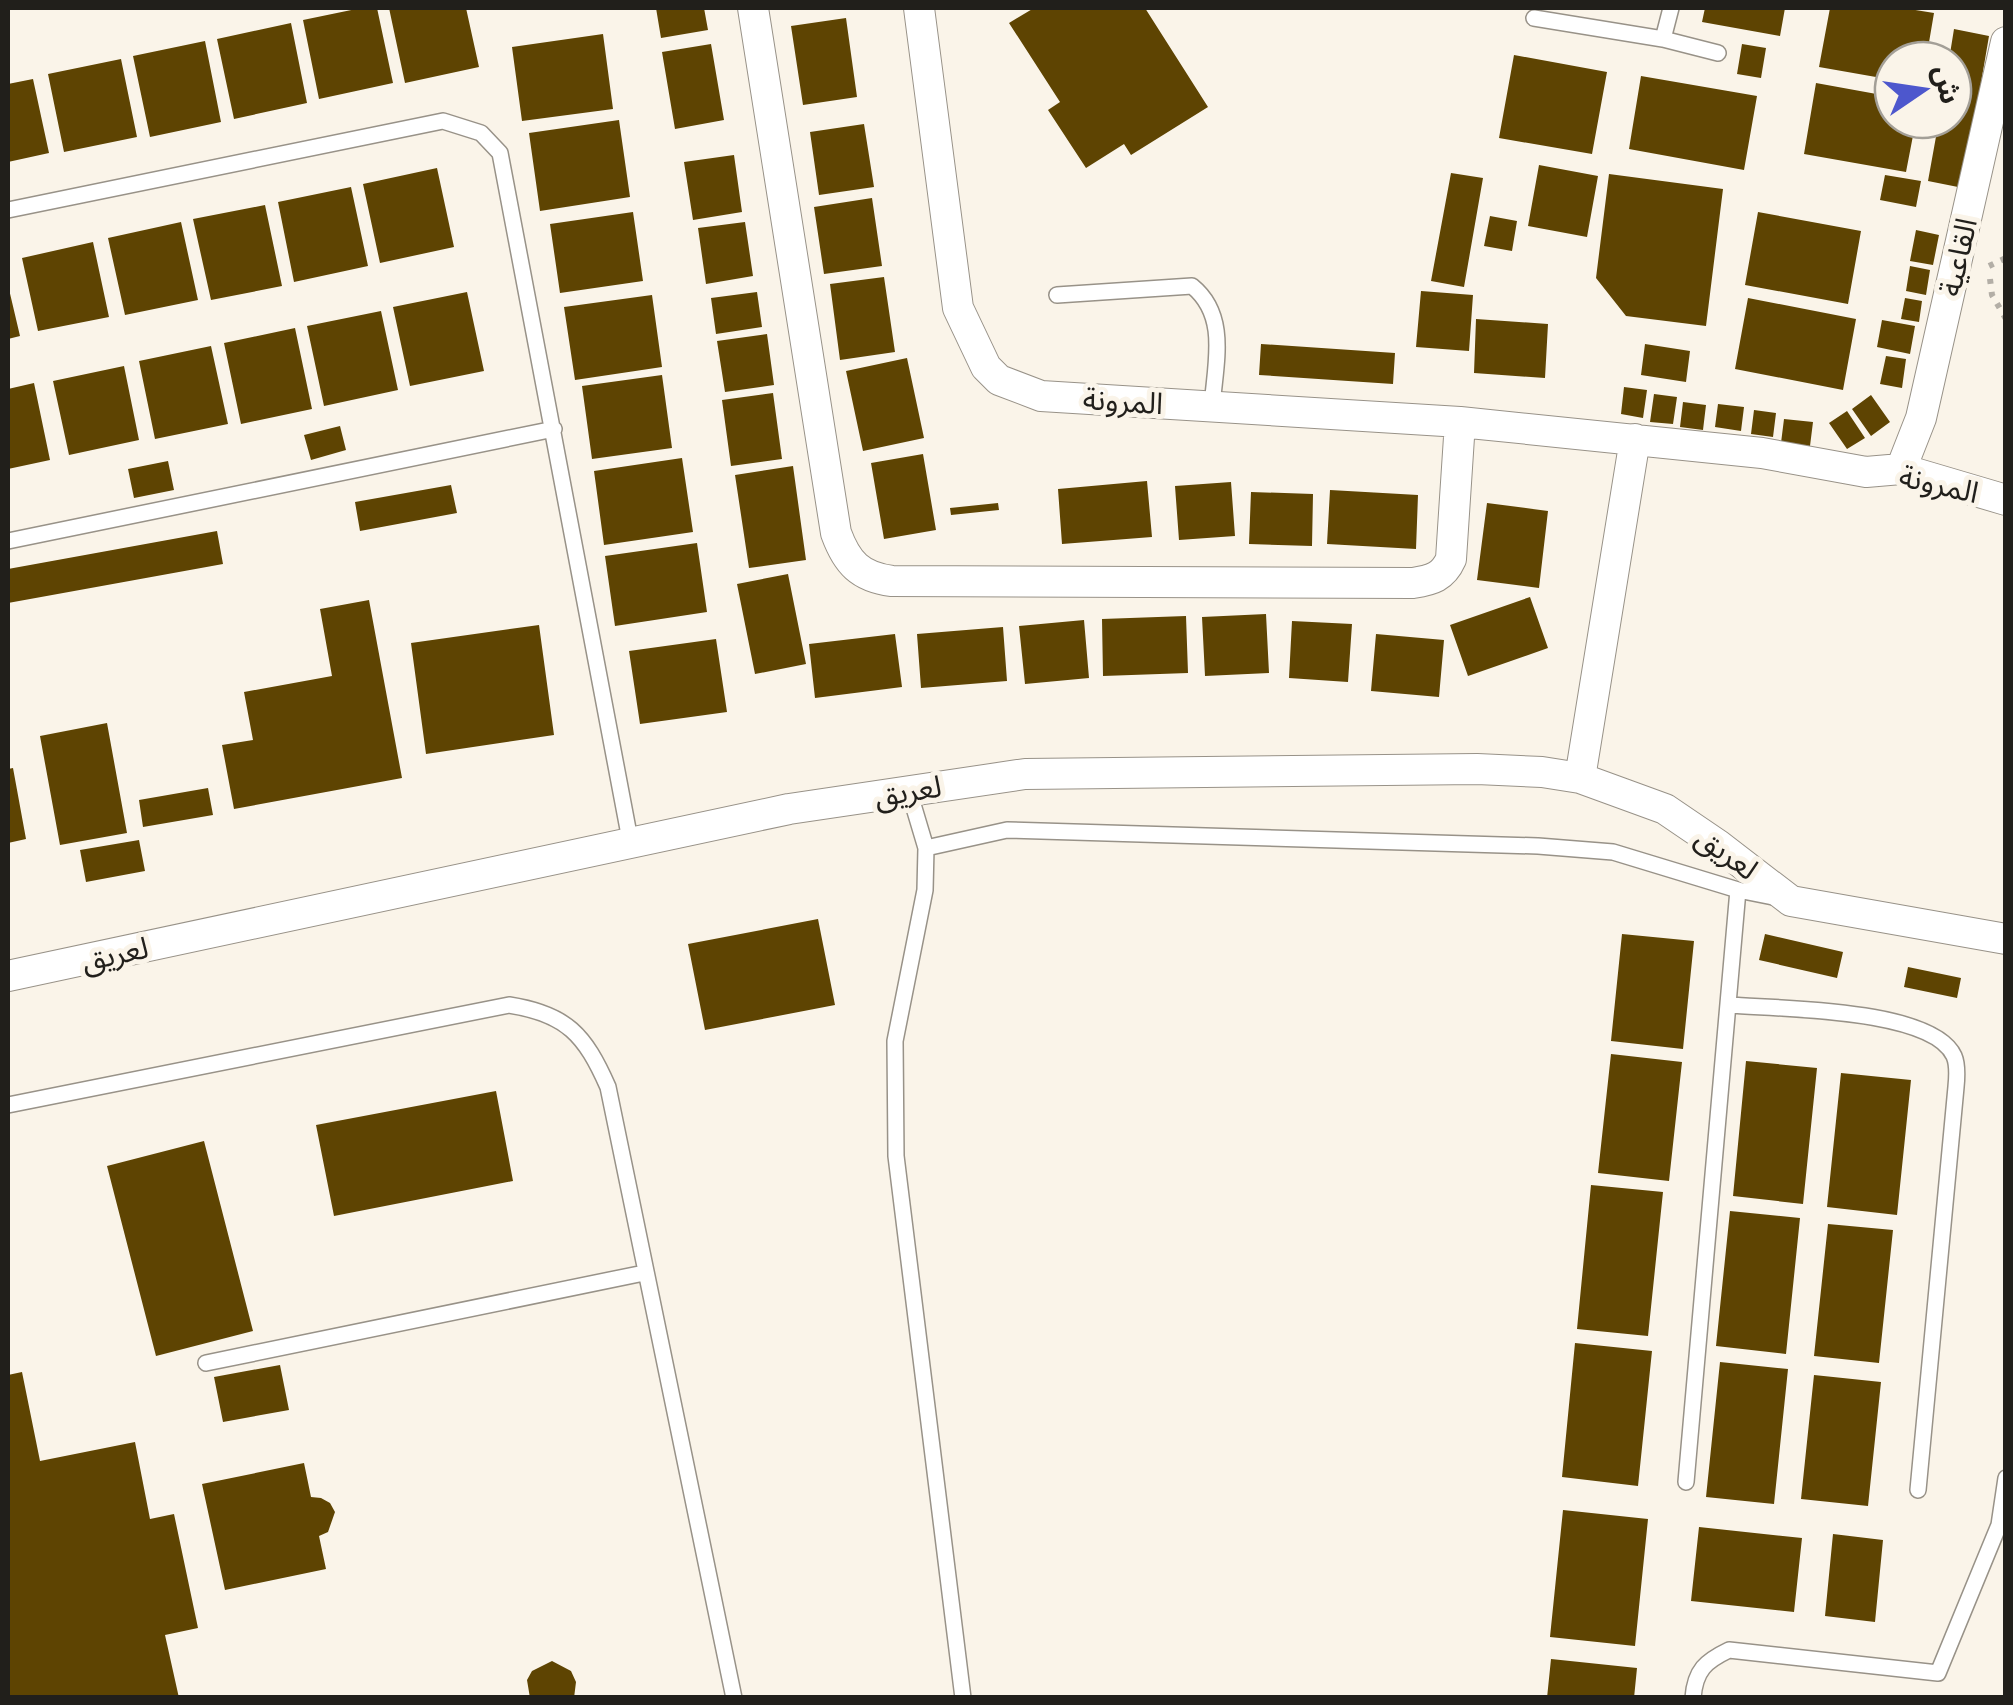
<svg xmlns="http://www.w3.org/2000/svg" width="2013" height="1705" font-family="'Space Grotesk','Noto Sans Arabic',sans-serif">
<rect width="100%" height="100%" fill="#faf4e9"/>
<path fill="#5e4402" d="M361,8H377L393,83L319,99L303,20Z
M389,8H466L479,67L405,83Z
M656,8H704L708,30L661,38Z
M1034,8H1145L1208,107L1131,155L1124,144L1086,168L1048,110L1060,102L1009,23Z
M1705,8H1785L1780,36L1702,22Z
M1830,8H1903L1934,13L1926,60H1893V80L1819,67Z
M846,18L857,97L803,105L791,26Z
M291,23L307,103L234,119L217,39Z
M1954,29L1989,36L1963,188L1928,181L1939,120H1953V60H1949Z
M603,34L613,109L522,121L512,47Z
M205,41L221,122L150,137L133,56Z
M711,44L724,120L675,129L662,52Z
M1742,44L1766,48L1761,78L1737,74Z
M1514,55L1607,72L1592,154L1499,138Z
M121,59L137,137L64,152L48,74Z
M1641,76L1757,96L1744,170L1629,149Z
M33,79L49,153L8,162V84Z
M1816,83L1893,97V120H1916L1906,172L1804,154Z
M619,120L630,197L540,211L529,133Z
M864,124L874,187L819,195L810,132Z
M734,155L742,212L693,220L684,162Z
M1539,165L1598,176L1587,237L1528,226Z
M437,168L454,247L380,263L363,184Z
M1451,173L1483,178L1464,287L1431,281Z
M1609,174L1723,189L1706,326L1626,316L1596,278Z
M1885,175L1921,181L1916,207L1880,200Z
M351,187L368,266L294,282L278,202Z
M872,198L882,266L824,274L814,207Z
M265,205L282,286L211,300L193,219Z
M633,212L643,281L560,293L550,224Z
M1758,212L1861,231L1848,304L1745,285Z
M1490,216L1517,221L1512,251L1484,246Z
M181,222L198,300L125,315L108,238Z
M745,222L753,276L706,284L698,228Z
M1916,230L1939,235L1933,265L1910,261Z
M93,242L109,317L38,331L22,258Z
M1910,266L1930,270L1926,295L1906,291Z
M884,277L895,352L840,360L830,284Z
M8,285L20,336L8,339Z
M1421,291L1473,295L1469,351L1416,347Z
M467,292L484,371L410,386L393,307Z
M757,292L762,327L716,334L711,298Z
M652,295L662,367L575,380L564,307Z
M1748,298L1856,319L1843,390L1735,369Z
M1905,298L1922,301L1919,322L1901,319Z
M381,311L398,390L324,406L307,326Z
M1476,319L1548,324L1545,378L1474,373Z
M1882,320L1915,326L1910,354L1877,347Z
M295,328L312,409L241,424L224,343Z
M767,334L774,385L725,392L717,341Z
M1261,344L1395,353L1393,384L1259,375Z
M1645,344L1690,351L1686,382L1641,375Z
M211,346L228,424L155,439L139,361Z
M1886,356L1906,359L1902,388L1880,384Z
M907,358L924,438L863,451L846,371Z
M124,366L139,440L69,455L53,381Z
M662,375L672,448L592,459L582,386Z
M34,383L50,460L8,469V389Z
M1624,387L1647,390L1643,418L1621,414Z
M773,393L782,459L731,466L722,400Z
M1654,394L1677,397L1673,424L1650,422Z
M1871,395L1890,422L1871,436L1852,409Z
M1683,402L1706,405L1703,430L1680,427Z
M1718,404L1744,407L1741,431L1715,427Z
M1754,410L1776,413L1773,437L1751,434Z
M1847,411L1865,438L1847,449L1829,423Z
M1784,419L1813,422L1810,446L1781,443Z
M340,426L346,450L311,460L304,435Z
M923,454L936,530L884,539L871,463Z
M682,458L693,532L604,545L594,471Z
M168,461L174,490L134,498L128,469Z
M793,466L806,560L749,568L735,475Z
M1147,481L1152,537L1062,544L1058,489Z
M1231,482L1235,536L1179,540L1175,486Z
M451,485L457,513L360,531L355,502Z
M1330,490L1418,495L1416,549L1327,544Z
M1251,492L1313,494L1312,546L1249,544Z
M998,503L999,510L951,515L950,508Z
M1487,503L1548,511L1539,588L1477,580Z
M217,531L223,564L8,603V569Z
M697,543L707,612L615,626L605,556Z
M788,574L806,664L755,674L737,584Z
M1530,597L1548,648L1468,676L1450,625Z
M369,600L402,778L234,809L222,745L253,740L244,692L332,676L320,609Z
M1266,614L1269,673L1205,676L1202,617Z
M1186,616L1188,673L1103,676L1102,619Z
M1084,620L1089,678L1025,684L1019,626Z
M1292,621L1352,624L1348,682L1289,678Z
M539,625L554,735L426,754L411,643Z
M1003,627L1007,681L921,688L917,634Z
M895,634L902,687L815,698L809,644Z
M1376,634L1444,640L1439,697L1371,691Z
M716,639L727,712L640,724L629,651Z
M107,723L127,833L60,845L40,736Z
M13,768L26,839L8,843V769Z
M208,788L213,815L143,827L139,800Z
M139,840L145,871L86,882L80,850Z
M818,919L835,1005L705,1030L688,944Z
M1622,934L1694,941L1683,1049L1611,1041Z
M1765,934L1843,952L1837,978L1759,960Z
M1908,967L1961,978L1957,998L1904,987Z
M1611,1054L1682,1062L1669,1181L1598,1173Z
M1746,1061L1817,1068L1803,1204L1733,1196Z
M1841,1073L1911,1080L1897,1215L1827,1207Z
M496,1091L513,1181L334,1216L316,1125Z
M204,1141L253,1331L156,1356L107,1166Z
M1591,1185L1663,1192L1648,1336L1577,1329Z
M1730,1211L1800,1218L1786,1354L1716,1346Z
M1828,1224L1893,1230L1879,1363L1814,1356Z
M1575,1343L1652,1351L1638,1486L1562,1477Z
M1720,1362L1788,1369L1774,1504L1706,1497Z
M280,1365L289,1410L223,1422L214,1377Z
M22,1372L40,1461L135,1442L150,1519L174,1514L198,1628L165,1635L179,1698H8V1375Z
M1814,1375L1881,1382L1868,1506L1801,1499Z
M304,1463L311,1497L321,1498L330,1503L335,1512L328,1532L319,1536L326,1569L225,1590L202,1484Z
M1563,1510L1648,1519L1635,1646L1550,1637Z
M1699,1527L1802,1538L1794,1612L1691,1601Z
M1833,1534L1883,1540L1875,1622L1825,1616Z
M1551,1659L1637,1668L1634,1698H1547Z
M552,1661L571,1671L576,1682L574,1698H530L527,1680L532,1671Z"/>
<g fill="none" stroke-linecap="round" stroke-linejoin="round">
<defs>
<path id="service" d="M1534,18L1663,39L1671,8
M1663,39L1718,53
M8,210L443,121L481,133L500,153L631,845
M1057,295L1192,286C1229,316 1215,364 1212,407
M8,541L554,429
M909,791L926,848L925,890L895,1041L896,1156L963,1698
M926,848L1007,830L1538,846L1613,852L1738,890L1778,898
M1730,1005C1777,1009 1932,1008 1954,1056C1958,1065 1957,1077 1956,1087L1918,1490
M8,1105L509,1005C567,1014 585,1035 608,1087L734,1698
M206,1363L644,1273
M1686,1482L1738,890
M1693,1698C1695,1670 1706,1661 1729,1650L1938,1673L1999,1525L2006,1478"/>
<path id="minor" d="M753,8L836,533C847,563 860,577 892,581L1413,583C1432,580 1443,577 1451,559L1460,422
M919,8L958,308L986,367L999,380L1041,396L1460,422L1762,453L1866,472L1901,469L2006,500
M1901,469L1921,418L2006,42
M1580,778L1635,439
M8,976L789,809L1025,774L1477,769L1542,772L1580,778L1665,809L1718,845L1791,901L2006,939"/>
</defs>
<use href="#service" stroke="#989288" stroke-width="18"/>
<use href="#minor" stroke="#989288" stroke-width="32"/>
<path stroke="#b3aea6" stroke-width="6" stroke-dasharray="5 8" stroke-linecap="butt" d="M1989,266L2006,258
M1990,279L1992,295L2006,319"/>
<use href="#service" stroke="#fff" stroke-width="15"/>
<use href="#minor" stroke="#fff" stroke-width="30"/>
</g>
<g text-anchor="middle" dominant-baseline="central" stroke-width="10" stroke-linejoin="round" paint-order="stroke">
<g font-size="30" fill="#211f1b" stroke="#faf4e9">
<text transform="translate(1958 257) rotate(-77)">القاعية</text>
<text transform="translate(1123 401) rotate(4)">المرونة</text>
<text transform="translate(1939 484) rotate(13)">المرونة</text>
<text transform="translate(908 791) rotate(-9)">لعريق</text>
<text transform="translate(1727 853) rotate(36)">لعريق</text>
<text transform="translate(115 954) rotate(-12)">لعريق</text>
</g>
</g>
<rect width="2013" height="1705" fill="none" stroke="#211f1b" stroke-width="20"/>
<g transform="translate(1923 90) rotate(77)"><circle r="48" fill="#faf4e9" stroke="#a39f97" stroke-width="2.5"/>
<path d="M0-8L18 38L0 25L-18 38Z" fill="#4d57cd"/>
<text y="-15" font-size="28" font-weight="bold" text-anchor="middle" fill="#211f1b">ش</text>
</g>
</svg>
